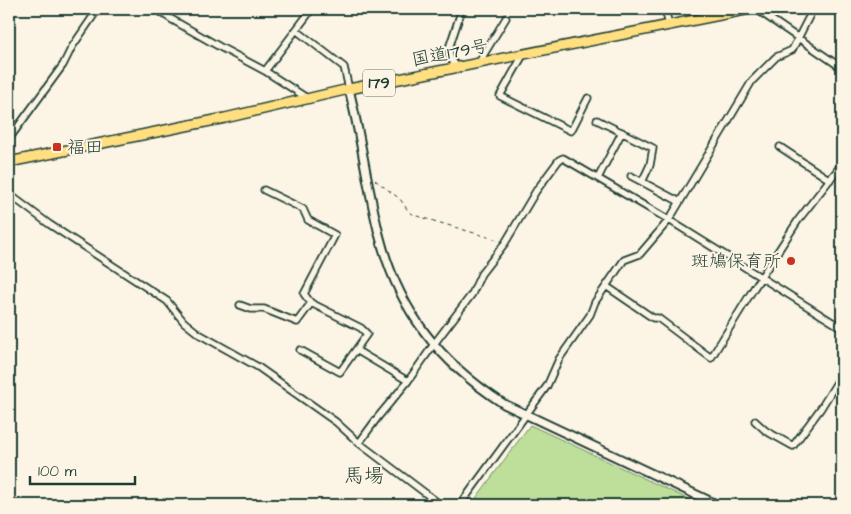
<svg xmlns="http://www.w3.org/2000/svg" width="851" height="514" font-family="'Architects Daughter','Klee One',sans-serif">
<rect width="100%" height="100%" fill="#fcf5e5"/>
<filter id="ink" filterUnits="userSpaceOnUse"><feTurbulence type="fractalNoise" baseFrequency=".02" numOctaves="2"/><feDisplacementMap in="SourceGraphic" scale="10" xChannelSelector="R" yChannelSelector="G"/><feConvolveMatrix kernelMatrix="1 2 1 2 8 2 1 2 1" color-interpolation-filters="sRGB"/></filter>
<g filter="url(#ink)">
<path fill="#bddf99" stroke="#6e8e66" d="M530,425L701,505H471Z"/>
<g fill="none" stroke-linecap="round" stroke-linejoin="round">
<defs>
<path id="minor" d="M156,9L171,19L220,47L265,71L307,98
M665,9L669,25
M756,9L842,68
M296,30L344,67L349,89
M523,55L500,96L571,131L588,98
M478,64L506,18
M458,68L450,58L449,48L462,9
M265,71L312,9
M597,120L653,148L650,165L642,182
M9,139L63,65L72,47L98,9
M780,147L830,180
M631,176L680,202
M598,178L622,132
M264,190L303,209L308,220L335,235L304,294L311,303L361,328L367,334L340,372L300,350
M9,194L49,224L167,301L184,322L199,334L258,367L336,422L359,443L441,505
M606,286L653,318H658L711,358L754,288L799,219L842,164
M240,305L251,309H264L297,322L311,303
M356,350L408,381
M755,421L766,431L793,446L821,408L842,374
M359,443L378,417L408,381L434,344L472,294L481,274L505,243L536,191L559,160L563,158L669,220L842,328
M460,505L547,386L559,359L590,315L595,302L624,260L640,254L669,220L752,81L776,57L792,50L813,9"/>
<path id="tertiary" d="M349,89C361,137 367,186 379,234C398,310 439,362 504,404L718,505"/>
<path id="trunk" d="M9,162L225,118L349,89L750,9"/>
</defs>
<use href="#minor" stroke="#1f3d34" stroke-width="9"/>
<use href="#tertiary" stroke="#1f3d34" stroke-width="11"/>
<use href="#trunk" stroke="#1f3d34" stroke-width="12"/>
<path stroke="#1f3d34" stroke-width="1" stroke-dasharray="4 4" stroke-linecap="butt" d="M375,180L400,199L409,212L417,216L498,240"/>
<use href="#minor" stroke="#fcf5e5" stroke-width="5.5"/>
<use href="#tertiary" stroke="#fcf5e5" stroke-width="7"/>
<use href="#trunk" stroke="#ffdf80" stroke-width="9"/>
</g>
</g>
<g fill="#c8321e" stroke="#fcf5e5" stroke-width="2">
<rect x="52" y="142" width="10" height="10" rx="2.5"/>
<circle cx="791" cy="261" r="5"/>
</g>
<g text-anchor="middle" dominant-baseline="central" stroke-width="4" stroke-linejoin="round" paint-order="stroke">
<rect fill="#fcf5e5" stroke="#617469" stroke-width="1" x="363" y="69.5" width="32" height="27" rx="4"/>
<g font-size="16" font-weight="bold" fill="#1f3d34">
<text x="379" y="83">179</text>
</g>
<g font-size="18" fill="#1f3d34" stroke="#fcf5e5">
<text transform="translate(450 53) rotate(-11)">国道179号</text>
</g>
<g font-size="18" fill="#1f3d34" stroke="#fcf5e5" text-anchor="start">
<text x="67" y="147">福田</text>
<text x="781" y="261" text-anchor="end">斑鳩保育所</text>
</g>
<g font-size="20" fill="#1f3d34" stroke="#fcf5e5">
<text x="364" y="476">馬場</text>
</g>
</g>
<rect width="851" height="514" fill="none" stroke="#fcf5e5" stroke-width="30"/>
<rect x="15" y="15" width="821" height="484" fill="none" stroke="#1f3d34" stroke-width="2" filter="url(#ink)"/>
<path d="M30 476v8h105v-8" fill="none" stroke="#1f3d34" stroke-width="2.5"/>
<text x="38" y="476" font-size="15" fill="#1f3d34" stroke="#fcf5e5" stroke-width="4" paint-order="stroke">100 m</text>
</svg>
